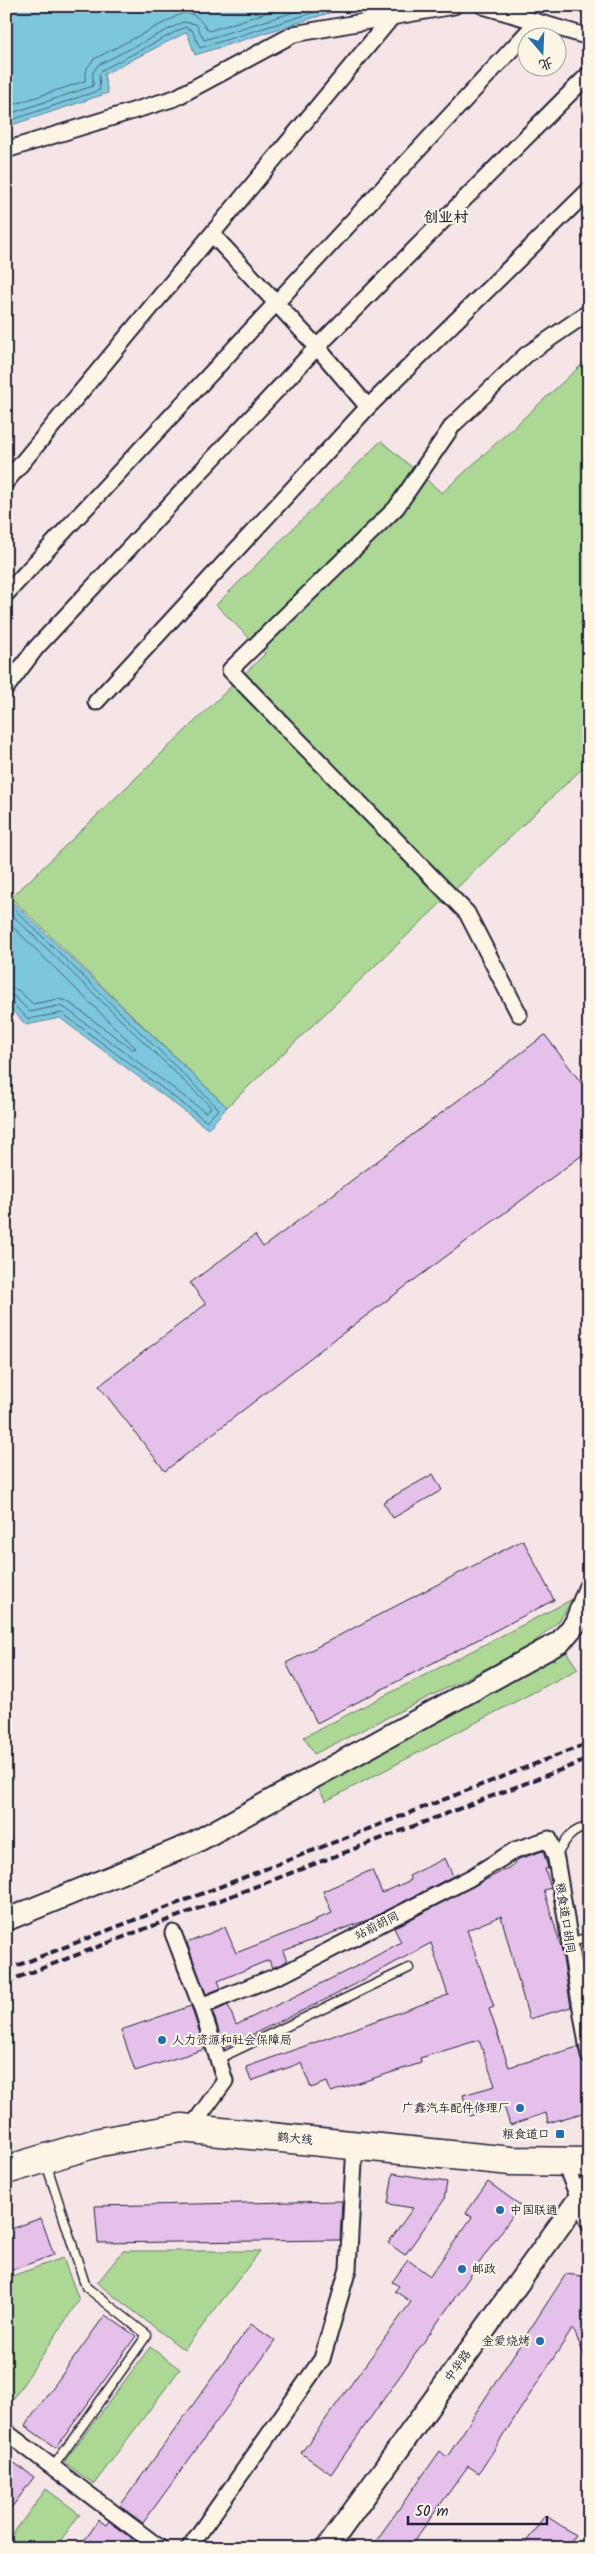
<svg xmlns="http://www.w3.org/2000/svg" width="595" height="2554" font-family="Kalam,'LXGW WenKai TC',sans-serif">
<rect width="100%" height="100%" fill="#f5e5e7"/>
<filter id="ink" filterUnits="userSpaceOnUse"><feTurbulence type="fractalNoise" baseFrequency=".02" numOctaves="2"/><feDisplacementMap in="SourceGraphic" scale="10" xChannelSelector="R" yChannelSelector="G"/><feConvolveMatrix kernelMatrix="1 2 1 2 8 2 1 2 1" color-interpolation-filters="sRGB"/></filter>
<g filter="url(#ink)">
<path fill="#acd795" stroke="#677c68" d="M589,358V613L580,624L589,634V762L227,1107L11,898L265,654L216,605L381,441L442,493Z
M573,1599L559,1621L527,1648L314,1754L304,1737Z
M563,1647L578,1669L326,1801L315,1783Z
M123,2251H260L184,2350L97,2283Z
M63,2258L79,2300L6,2410V2278Z
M150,2347L180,2369L94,2484L64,2462Z
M46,2489L80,2514L55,2548H6V2543Z"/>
<path fill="#7dc7dd" stroke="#59859c" d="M6,6H351L195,55L187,32L104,74L108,93L6,127Z
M6,896L227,1107L208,1129L60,1018L26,1025L6,1004Z"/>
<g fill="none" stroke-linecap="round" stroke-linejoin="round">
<path stroke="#46647c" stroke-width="1" d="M6,107L85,81L87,68L94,59L181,14C197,11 200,22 209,31L287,6
M6,115L93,86V72L98,65L183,22L196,24L204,40L313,6
M6,122L100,90L99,75L102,70L185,27L192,30L200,48L334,6
M6,901L219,1109L206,1121L62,1013L28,1019L11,1002L6,1001
M6,909L210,1106V1109L205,1112L65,1008L58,1006L30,1012L15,997L6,994
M6,920L136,1048L132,1049L67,1001L58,999L33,1004L18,990L6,987"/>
</g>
<path fill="#e4c0eb" stroke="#22223b" d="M545,1035L589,1093V1150L323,1348L165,1471L99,1386L206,1304L190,1283L255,1235L263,1247Z
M433,1474L442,1490L393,1518L383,1502Z
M523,1540L554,1600L317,1723L286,1663Z
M543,1851L548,1868L545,1869L551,1888L544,1890L561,1947L571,2007L529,2019L501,1916L467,1930L494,2007L489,2009L509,2067L578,2047L582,2062L589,2065V2111L548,2123L546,2113L510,2125L504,2106L469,2116L463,2095L495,2086L479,2040L420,2058L421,2063L331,2092L327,2082L311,2088L301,2063L251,2081L246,2067L448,1995L431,1943L335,1995L224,2048L213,2012L228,2005L236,2025L363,1963L401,1942L394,1928L474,1886L510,1867L519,1859Z
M445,1858L453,1876L370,1919L283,1951L287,1961L283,1963L272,1968L269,1960L218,1981L221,1988L206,1994L187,1943L225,1927L236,1953L315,1922L314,1920L332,1913L323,1891L372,1870L382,1893L411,1880L409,1876Z
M589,1948V1988L587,1989L581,1951Z
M191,2006L205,2049L135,2071L121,2030Z
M393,2173L447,2182L444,2200L405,2255L388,2243L413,2208L388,2204Z
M488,2182L520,2205L331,2474L301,2453L411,2302L395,2291L399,2286L392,2282L408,2260L430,2276L472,2217L466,2213Z
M342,2201L340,2240L98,2243L95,2206Z
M41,2218L54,2255L6,2272V2231Z
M566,2274L589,2277V2367L573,2328L479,2473L468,2466L409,2548H371L440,2451L447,2457Z
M105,2315L136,2336L56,2448L25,2426Z
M251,2324L275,2341L143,2523L120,2506Z
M6,2457L34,2477L6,2515Z
M545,2515L575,2535L566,2548H522Z
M99,2520L106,2525L109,2521L132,2538L125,2548H79Z"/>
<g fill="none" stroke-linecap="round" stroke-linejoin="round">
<defs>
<path id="lane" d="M556,1857C564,1842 570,1829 589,1827
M568,1943L589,1937
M218,2059L409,1968
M46,2163L86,2287L147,2335L53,2467"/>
<path id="street" d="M483,6L589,37
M6,150L175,98L294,34L454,6
M368,407L589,190
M6,482L392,17
M6,594L537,22
M6,688L36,648L317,347L589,74
M96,702L368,407L317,347L212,234
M519,1014L467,913L230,670L396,508L453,425L526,355L589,312
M173,1933L201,2006L225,2081L190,2129
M201,2006L287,1972L470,1878L515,1850L549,1839L556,1859L589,2056
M564,2162L589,2223
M6,2432L160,2548
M189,2548L322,2359L348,2269L355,2145"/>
<path id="secondary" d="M6,1920L192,1844L560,1642L575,1624L589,1589
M327,2548L589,2185"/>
<path id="highway" d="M6,2170L100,2142L181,2128L511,2161L589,2162"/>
</defs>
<use href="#lane" stroke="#22223b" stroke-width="11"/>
<use href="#street" stroke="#22223b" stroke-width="19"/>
<use href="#secondary" stroke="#22223b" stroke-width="25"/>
<use href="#highway" stroke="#22223b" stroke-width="31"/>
<use href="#lane" stroke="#fcf5e5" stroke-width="8"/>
<use href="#street" stroke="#fcf5e5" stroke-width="15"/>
<use href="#secondary" stroke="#fcf5e5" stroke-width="21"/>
<use href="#highway" stroke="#fcf5e5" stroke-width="28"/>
<path stroke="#22223b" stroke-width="4" stroke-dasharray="8 4" stroke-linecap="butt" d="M6,1970L589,1743
M6,1982L589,1759"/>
</g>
</g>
<g fill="#1f6fb2" stroke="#fcf5e5" stroke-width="2">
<circle cx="162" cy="2040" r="5"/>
<circle cx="520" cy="2108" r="5"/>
<rect x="555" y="2129" width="10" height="10" rx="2.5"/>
<circle cx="500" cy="2210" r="5"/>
<circle cx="462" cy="2269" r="5"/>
<circle cx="540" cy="2341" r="5"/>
</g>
<g text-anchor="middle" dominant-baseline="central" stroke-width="4.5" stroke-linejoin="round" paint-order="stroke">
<g font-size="12" fill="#22223b" stroke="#fcf5e5">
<text transform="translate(565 1918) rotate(81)">粮食道口胡同</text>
<text transform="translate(377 1926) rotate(-27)">站前胡同</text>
<text transform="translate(295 2139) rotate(6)">鹤大线</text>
<text transform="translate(458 2366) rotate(-54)">中华路</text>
</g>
<g font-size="12" fill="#22223b" stroke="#fcf5e5" text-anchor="start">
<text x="172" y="2040">人力资源和社会保障局</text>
<text x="510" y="2108" text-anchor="end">广鑫汽车配件修理厂</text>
<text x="550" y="2134" text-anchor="end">粮食道口</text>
<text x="510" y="2210">中国联通</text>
<text x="472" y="2269">邮政</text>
<text x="530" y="2341" text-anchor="end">金爱烧烤</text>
</g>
<g font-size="15" font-weight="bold" fill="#22223b" stroke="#fcf5e5">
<text x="446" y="218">创业村</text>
</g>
</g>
<rect width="595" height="2554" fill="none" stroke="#fcf5e5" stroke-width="25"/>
<rect x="12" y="12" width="570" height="2529" fill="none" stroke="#22223b" stroke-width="2" filter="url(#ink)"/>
<g transform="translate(542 52) rotate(161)"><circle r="24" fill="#fcf5e5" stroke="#a5a1a1"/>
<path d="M0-4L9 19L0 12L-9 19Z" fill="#1f6fb2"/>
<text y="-8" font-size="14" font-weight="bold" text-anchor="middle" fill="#22223b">北</text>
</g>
<path d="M408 2516v8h139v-8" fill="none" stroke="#22223b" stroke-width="2.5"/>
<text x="415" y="2516" font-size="15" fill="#22223b" stroke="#fcf5e5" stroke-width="4" paint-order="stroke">50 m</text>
</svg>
